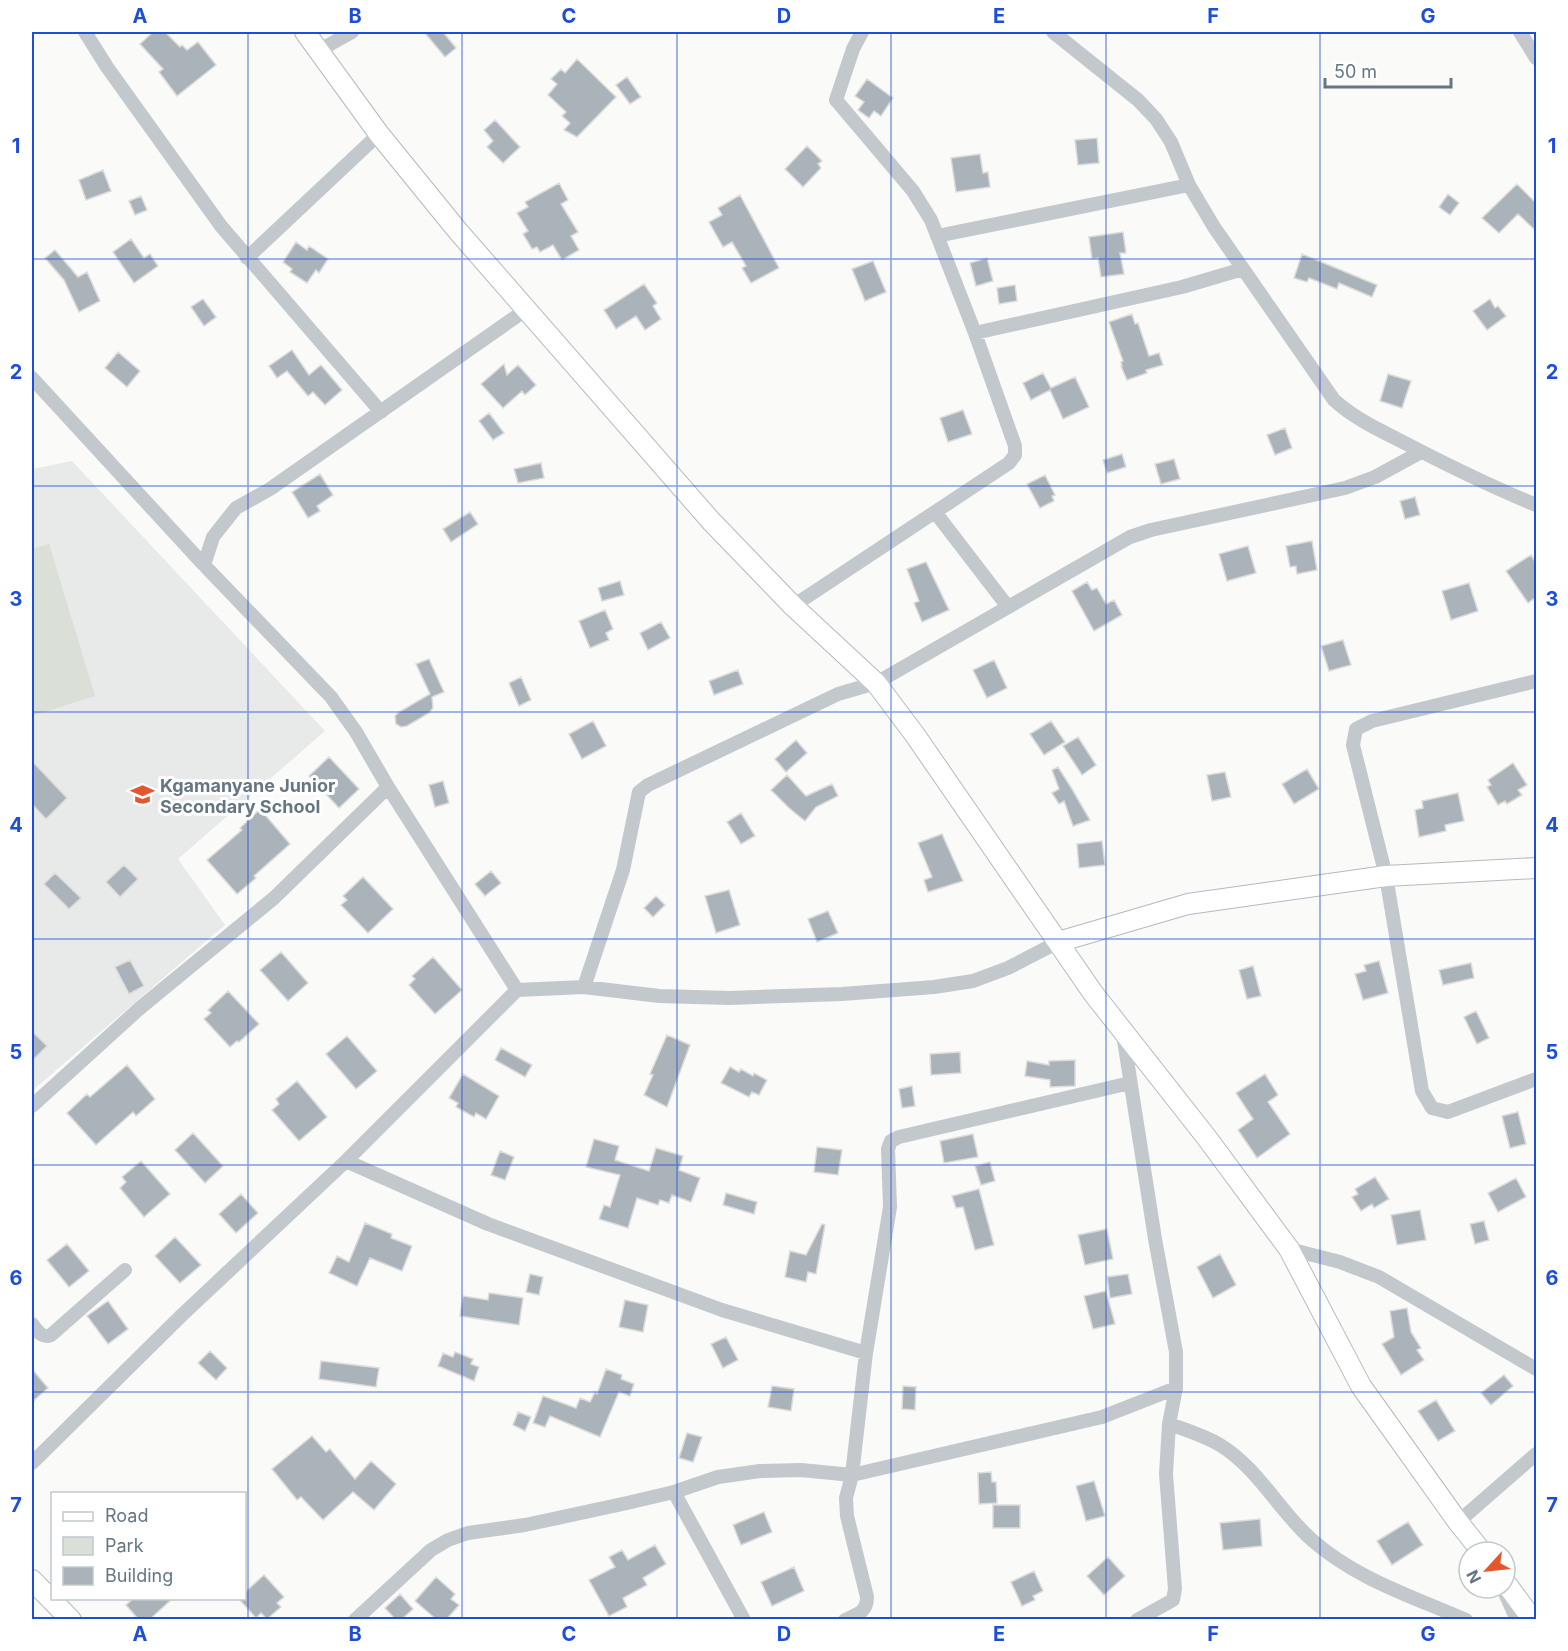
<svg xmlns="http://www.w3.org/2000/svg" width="1568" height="1651" font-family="Inter,sans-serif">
<rect width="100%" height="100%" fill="#fafaf8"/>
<path fill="#e8e9e9" d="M72,461L325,731L178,859L225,925L32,1091V469Z"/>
<path fill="#dadfd7" d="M49,544L95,696L32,716V549Z"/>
<path fill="#aab3b9" stroke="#dcdcda" stroke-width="1.5" d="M153,32H165L180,47L182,45L187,50L198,42L216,65L177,96L159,72L163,69L140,44Z
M424,32H443L456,48L445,57Z
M577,59L616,97L577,137L564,130L570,123L562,116L566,112L548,95L557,84L551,79L561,69L565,73Z
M627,77L641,97L630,104L616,85Z
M867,79L893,98L881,116L874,111L869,118L858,110L864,102L855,96Z
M495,120L520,147L503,163L487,147L493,141L484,130Z
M1097,138L1099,163L1078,165L1075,140Z
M807,146L822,161L818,164L821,168L803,187L785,169Z
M980,154L983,173L988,172L990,187L956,192L951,158Z
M103,170L111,191L86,200L79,180Z
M559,183L568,200L561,204L578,232L571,236L579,250L562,260L553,245L540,252L537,247L532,249L523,234L528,231L517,213L528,207L525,202Z
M1517,184L1536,203V231L1518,214L1499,233L1482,218Z
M1448,194L1459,203L1450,215L1439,207Z
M740,195L779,268L751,283L742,268L746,266L732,242L723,247L709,222L722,215L718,208Z
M141,196L147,210L135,215L129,201Z
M1123,232L1126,253H1120L1124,274L1101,277L1098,258L1092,259L1089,237Z
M131,239L144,258L150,254L158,266L134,283L113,252Z
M296,242L307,250L309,246L328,259L319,273L316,270L307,283L290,272L292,269L283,262Z
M55,250L78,277L87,272L100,301L79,312L64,280L45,258Z
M1302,254L1377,285L1372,297L1339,283L1337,289L1309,278L1307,282L1294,278Z
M987,258L993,281L976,286L970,263Z
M873,261L886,292L865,301L852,269Z
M644,284L657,303L653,306L661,319L645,330L636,316L616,329L604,310Z
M1015,285L1017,301L999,304L997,288Z
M203,299L216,317L204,326L191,307Z
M1490,299L1495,308L1498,306L1506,316L1487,330L1473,311Z
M1132,314L1135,324L1138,323L1149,356L1159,353L1163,365L1146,370L1147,373L1127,380L1121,366H1122L1121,362L1123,361L1109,322Z
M292,350L309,375L321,365L342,390L325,405L313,392L308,396L287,371L277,378L269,366Z
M118,352L140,371L127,387L105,368Z
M504,364L507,375L518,365L536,385L525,395L522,391L503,408L481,384Z
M1043,373L1051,388L1075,377L1089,407L1063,419L1050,390L1031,400L1023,383Z
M1388,374L1411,381L1402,408L1380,401Z
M963,410L972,434L948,442L940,418Z
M489,413L504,433L493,440L479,421Z
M1285,428L1292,448L1275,455L1267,435Z
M1122,454L1126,467L1107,473L1103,460Z
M1174,459L1180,479L1161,484L1155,464Z
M541,463L544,478L518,483L514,469Z
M320,474L333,495L317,506L320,511L308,518L292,492Z
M1045,475L1055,495L1052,496L1054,501L1040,508L1027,484Z
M1415,497L1420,515L1405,519L1400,501Z
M470,512L478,524L451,542L443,529Z
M1312,541L1317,570L1297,574L1296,566L1290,567L1286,546Z
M1248,546L1256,573L1227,581L1219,554Z
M1531,555L1536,563V597L1528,603L1506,571Z
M926,562L949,610L922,622L914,603L919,601L907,569Z
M620,581L624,595L602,601L598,588Z
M1087,582L1092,590L1097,588L1106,604L1114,600L1122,615L1094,631L1072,591Z
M1469,583L1478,611L1451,620L1442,591Z
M605,610L613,629L606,633L609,640L590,648L579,621Z
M661,622L670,638L648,650L640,633Z
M1343,640L1351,665L1329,671L1321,646Z
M429,659L444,692L432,697L433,708L429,713L407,726L401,727L396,724L395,716L399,712L430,694L416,664Z
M994,660L1007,688L987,698L973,670Z
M738,670L743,684L714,695L709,681Z
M521,677L531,700L519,706L509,683Z
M593,721L606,746L582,759L569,734Z
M1051,721L1065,742L1044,755L1030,734Z
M1078,737L1096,765L1082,775L1063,746Z
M796,740L807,753L786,772L775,759Z
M329,757L359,789L339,808L309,776Z
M32,761L67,798L46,819L32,804Z
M1513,763L1527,785L1518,790L1522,795L1507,804L1505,801L1498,805L1487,787L1491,785L1488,780Z
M1058,767L1072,789L1090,820L1073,826L1064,801L1059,804L1052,793L1059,789L1052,770Z
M1307,769L1319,789L1294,804L1282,784Z
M1225,772L1231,797L1212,801L1207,775Z
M787,775L806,796L832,784L838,796L816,807L805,821L789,808L771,790Z
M443,781L449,803L435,807L429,785Z
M1458,793L1464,821L1445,825L1446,831L1419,837L1415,810L1423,808L1422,801Z
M260,809L290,844L254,876L256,878L237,894L207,860L242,830L240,828Z
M741,813L755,836L741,844L727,822Z
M942,834L963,881L928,892L924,880L932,877L918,843Z
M1102,841L1105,865L1079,868L1077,844Z
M124,865L138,879L120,897L106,882Z
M491,871L501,883L485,896L475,884Z
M55,873L81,898L69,909L44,884Z
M363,877L393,909L368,933L341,905L347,900L343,896Z
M729,890L740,925L716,933L705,896Z
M656,896L665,905L653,917L644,908Z
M828,911L838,933L817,942L808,919Z
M281,952L308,983L288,1001L260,970Z
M433,957L462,990L435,1014L409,985L415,979L412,976Z
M130,960L144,986L129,994L115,967Z
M1379,961L1388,993L1363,1000L1355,974L1366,971L1364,965Z
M1471,963L1474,978L1443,985L1439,970Z
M1253,966L1261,996L1247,999L1239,970Z
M228,991L259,1024L239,1042L237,1041L230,1047L204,1019L211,1013L208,1010Z
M1476,1011L1489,1038L1477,1044L1464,1017Z
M32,1031L47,1046L32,1061Z
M667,1035L690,1045L667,1107L644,1095L653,1075L650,1074Z
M347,1036L377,1071L356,1089L326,1054Z
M501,1048L532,1065L525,1077L495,1060Z
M960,1052L961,1073L931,1075L930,1054Z
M1075,1060V1086L1050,1087V1080L1025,1076L1027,1061L1049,1065V1061Z
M127,1065L155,1099L136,1116L133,1112L96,1145L67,1113L87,1094L90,1097Z
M730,1067L739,1072L741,1069L753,1076L754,1073L767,1080L759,1095L752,1092L749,1097L721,1083Z
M463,1074L499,1096L486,1119L476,1113L474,1117L456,1107L458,1103L449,1098Z
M1265,1074L1278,1095L1268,1102L1290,1134L1257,1158L1238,1130L1253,1119L1236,1093Z
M297,1081L327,1117L299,1141L272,1110L279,1104L276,1099Z
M912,1086L915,1106L902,1108L899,1089Z
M1518,1112L1526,1144L1510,1148L1502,1116Z
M193,1133L223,1166L205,1183L175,1150Z
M973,1134L978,1157L944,1163L940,1141Z
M594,1139L619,1146L615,1160L649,1171L656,1148L683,1156L679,1170L700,1178L691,1202L672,1195L669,1203L660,1200L658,1205L637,1198L628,1228L599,1219L604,1205L610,1207L620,1175L586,1167Z
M817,1147L842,1150L838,1175L814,1172Z
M500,1151L514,1157L505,1180L491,1175Z
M141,1161L170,1194L144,1217L120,1188L126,1182L122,1177Z
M990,1162L995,1181L981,1185L975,1166Z
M1375,1177L1389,1199L1374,1208L1372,1204L1361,1211L1352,1197L1358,1194L1355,1189Z
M1516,1178L1526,1197L1498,1212L1488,1193Z
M979,1189L994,1245L975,1250L963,1207L956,1208L952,1196Z
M726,1193L757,1202L754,1214L723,1205Z
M241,1194L258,1213L236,1233L219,1214Z
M1420,1210L1426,1240L1397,1245L1391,1215Z
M1484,1221L1489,1240L1475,1244L1470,1224Z
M365,1223L392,1234L391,1238L412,1246L402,1271L370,1258L357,1286L329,1273L337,1256L349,1262Z
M822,1224L825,1225L816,1274L808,1272L806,1282L785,1277L790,1251L806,1255Z
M1107,1229L1113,1259L1085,1265L1078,1235Z
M175,1237L201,1265L180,1283L155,1256Z
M67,1244L89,1271L69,1287L47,1260Z
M1220,1254L1236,1285L1213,1298L1197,1267Z
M530,1274L543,1277L539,1295L526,1292Z
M1128,1274L1132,1294L1110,1298L1107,1277Z
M1106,1291L1115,1324L1093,1329L1084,1296Z
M489,1293L523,1298L519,1325L460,1316L463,1296L488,1300Z
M625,1300L648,1305L643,1332L619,1327Z
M108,1301L128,1329L108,1344L87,1316Z
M1407,1308L1411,1332L1421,1348L1417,1350L1424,1360L1401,1375L1382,1344L1394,1337L1390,1311Z
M726,1337L738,1360L723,1368L711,1344Z
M210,1351L227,1368L216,1380L198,1363Z
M455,1352L473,1359L471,1364L479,1367L474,1381L438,1366L443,1353L453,1357Z
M321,1361L379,1368L376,1387L319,1379Z
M32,1369L48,1388L32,1402Z
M606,1369L622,1375L621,1379L634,1384L630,1396L619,1392L600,1437L550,1416L545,1427L533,1423L543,1396L576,1408L580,1398L590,1402L595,1392L597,1394Z
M1504,1375L1513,1386L1491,1405L1481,1393Z
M772,1386L794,1389L791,1411L768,1407Z
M903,1386L916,1387L915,1410L902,1409Z
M1436,1400L1455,1431L1438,1441L1418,1411Z
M518,1412L531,1417L525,1431L513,1425Z
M687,1433L702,1437L693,1462L679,1458Z
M312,1436L326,1452L330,1449L355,1479L371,1461L396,1484L374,1510L353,1492L323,1520L301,1497L297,1500L272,1469Z
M991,1472L992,1482H996L997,1503L979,1504L978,1473Z
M1094,1481L1105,1516L1086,1521L1076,1486Z
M993,1505H1020V1528H993Z
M764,1512L772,1532L741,1545L733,1525Z
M1260,1519L1262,1546L1223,1550L1220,1523Z
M1408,1522L1423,1545L1392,1565L1377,1541Z
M655,1545L666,1564L643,1578L647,1585L623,1598L627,1607L609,1616L589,1580L615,1567L609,1557L622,1550L628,1560Z
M1108,1557L1125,1576L1104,1595L1087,1576Z
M794,1567L804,1591L772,1606L761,1582Z
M1034,1571L1043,1591L1033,1596L1035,1600L1022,1606L1011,1582Z
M264,1575L284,1597L277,1603L281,1607L267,1619L261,1613L256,1618L239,1599H244V1593Z
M436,1577L455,1594L451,1599L459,1605L446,1620H437L415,1601Z
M400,1594L413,1609L401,1620H396L385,1608Z
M133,1599H172L149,1620H139L126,1605Z"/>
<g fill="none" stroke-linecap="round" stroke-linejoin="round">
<defs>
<path id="secondary" d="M305,32L379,134L457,230L711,521L793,606L876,683L915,735L1093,993L1207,1138L1289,1249L1361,1386L1458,1522L1482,1552
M1058,942L1188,904L1386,876L1536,868
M32,1580L71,1620
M1505,1582L1533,1620"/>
</defs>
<use href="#secondary" stroke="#b3babf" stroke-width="22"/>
<path stroke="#c3c8cc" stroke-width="14" d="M85,32L107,67L221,226L381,412
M862,32L853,49L836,100L913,191L931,220L975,333L1015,446V455L1009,463L935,512
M1053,32L1138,100L1156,119L1171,142L1189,185L1214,227L1334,400C1354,418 1377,429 1401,441C1445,464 1490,486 1536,505
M1520,32L1536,58
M318,51L352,32
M937,236L1189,185
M247,258L379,134
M975,333L1182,287L1243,269
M32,378L204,565L331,697L356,732L388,787L517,990
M204,565L213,537L236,508L270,489L527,309
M793,606L935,512L1008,607
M1536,681L1372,721L1356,729L1353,745L1386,876L1422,1091L1432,1108L1448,1112L1536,1079
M584,987L623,870L639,792L648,785L838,694L876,683L1130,537L1151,530L1345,488L1375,477L1421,452
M1123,1034L1155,1239L1176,1352V1388L1169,1424L1166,1474L1175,1589L1173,1600L1137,1620
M32,1106L140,1008L274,898L388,787
M346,1161L488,1224L722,1310L866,1353
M1289,1249L1340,1262L1379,1277L1536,1369
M32,1324C37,1330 42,1339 51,1335L125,1270
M1169,1424C1186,1430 1205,1436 1220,1445C1258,1468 1280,1512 1312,1540C1356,1579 1414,1597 1466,1620
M32,1463L182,1315L346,1161L517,990L584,987L659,996L730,998L842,994L934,987L973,981L1008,968L1058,942
M674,1492L744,1620
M1458,1522L1536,1454
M1504,1591L1517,1620
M355,1620L431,1550L448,1540L468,1533L525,1525L627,1503L674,1492L718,1477L760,1471L801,1470L852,1475L1102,1417L1176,1388
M845,1620C858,1614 867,1612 867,1597L847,1516L846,1498L852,1475L866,1353L890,1207L888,1149L891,1141L899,1137L1130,1083"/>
<use href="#secondary" stroke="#fff" stroke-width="20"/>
</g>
<path fill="none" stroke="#1d4ed8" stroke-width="1.5" stroke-opacity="0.55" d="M248,32V1620M462,32V1620M677,32V1620M891,32V1620M1106,32V1620M1320,32V1620M32,259H1536M32,486H1536M32,712H1536M32,939H1536M32,1165H1536M32,1392H1536"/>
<defs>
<symbol id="school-bare" viewBox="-9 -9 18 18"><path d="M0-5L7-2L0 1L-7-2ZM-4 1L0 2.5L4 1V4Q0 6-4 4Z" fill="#e4572e" stroke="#fff" stroke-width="2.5" paint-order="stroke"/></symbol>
</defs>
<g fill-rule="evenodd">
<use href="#school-bare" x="126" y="778" width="33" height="33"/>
</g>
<g text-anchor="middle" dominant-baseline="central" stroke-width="6" stroke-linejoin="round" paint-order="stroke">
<g font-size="18" font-weight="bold" fill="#657683" stroke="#fff" text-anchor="start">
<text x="160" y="785">Kgamanyane Junior<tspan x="160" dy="21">Secondary School</tspan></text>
</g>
</g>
<rect width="1568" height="1651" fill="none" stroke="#ffffff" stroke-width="66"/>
<rect x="51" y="1492" width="195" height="108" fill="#ffffff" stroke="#c1c8cd" stroke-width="1.5"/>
<rect x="63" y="1512" width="30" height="9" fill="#ffffff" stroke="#c1c8cd" stroke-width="1.5"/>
<text x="105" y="1522" font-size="18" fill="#657683">Road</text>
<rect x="63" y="1537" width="30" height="18" fill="#dadfd7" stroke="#c1c8cd" stroke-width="1.5"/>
<text x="105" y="1552" font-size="18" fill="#657683">Park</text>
<rect x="63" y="1567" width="30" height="18" fill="#aab3b9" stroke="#c1c8cd" stroke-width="1.5"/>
<text x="105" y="1582" font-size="18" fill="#657683">Building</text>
<g transform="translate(1487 1570) rotate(243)"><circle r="28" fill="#ffffff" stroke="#c1c8cd" stroke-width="1.5"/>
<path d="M0-4.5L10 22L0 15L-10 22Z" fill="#e4572e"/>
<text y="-9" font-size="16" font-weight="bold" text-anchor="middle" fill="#657683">N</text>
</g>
<path d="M1325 78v9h126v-9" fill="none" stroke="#657683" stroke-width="3"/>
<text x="1334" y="78" font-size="18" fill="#657683" stroke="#ffffff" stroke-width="4.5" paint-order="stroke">50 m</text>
<rect x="33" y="33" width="1502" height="1585" fill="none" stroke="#1d4ed8" stroke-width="2"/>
<g font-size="20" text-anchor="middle" font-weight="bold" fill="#1d4ed8">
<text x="140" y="23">A</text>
<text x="355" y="23">B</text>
<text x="569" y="23">C</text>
<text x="784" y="23">D</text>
<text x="999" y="23">E</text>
<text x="1213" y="23">F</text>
<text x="1428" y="23">G</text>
<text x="16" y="153">1</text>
<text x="1552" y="153">1</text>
<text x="16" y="379">2</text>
<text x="1552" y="379">2</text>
<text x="16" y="606">3</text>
<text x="1552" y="606">3</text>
<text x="16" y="832">4</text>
<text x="1552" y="832">4</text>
<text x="16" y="1059">5</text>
<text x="1552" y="1059">5</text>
<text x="16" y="1285">6</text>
<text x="1552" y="1285">6</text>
<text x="16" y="1512">7</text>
<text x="1552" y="1512">7</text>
<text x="140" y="1641">A</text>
<text x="355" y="1641">B</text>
<text x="569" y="1641">C</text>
<text x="784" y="1641">D</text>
<text x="999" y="1641">E</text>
<text x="1213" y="1641">F</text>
<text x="1428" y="1641">G</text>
</g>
</svg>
